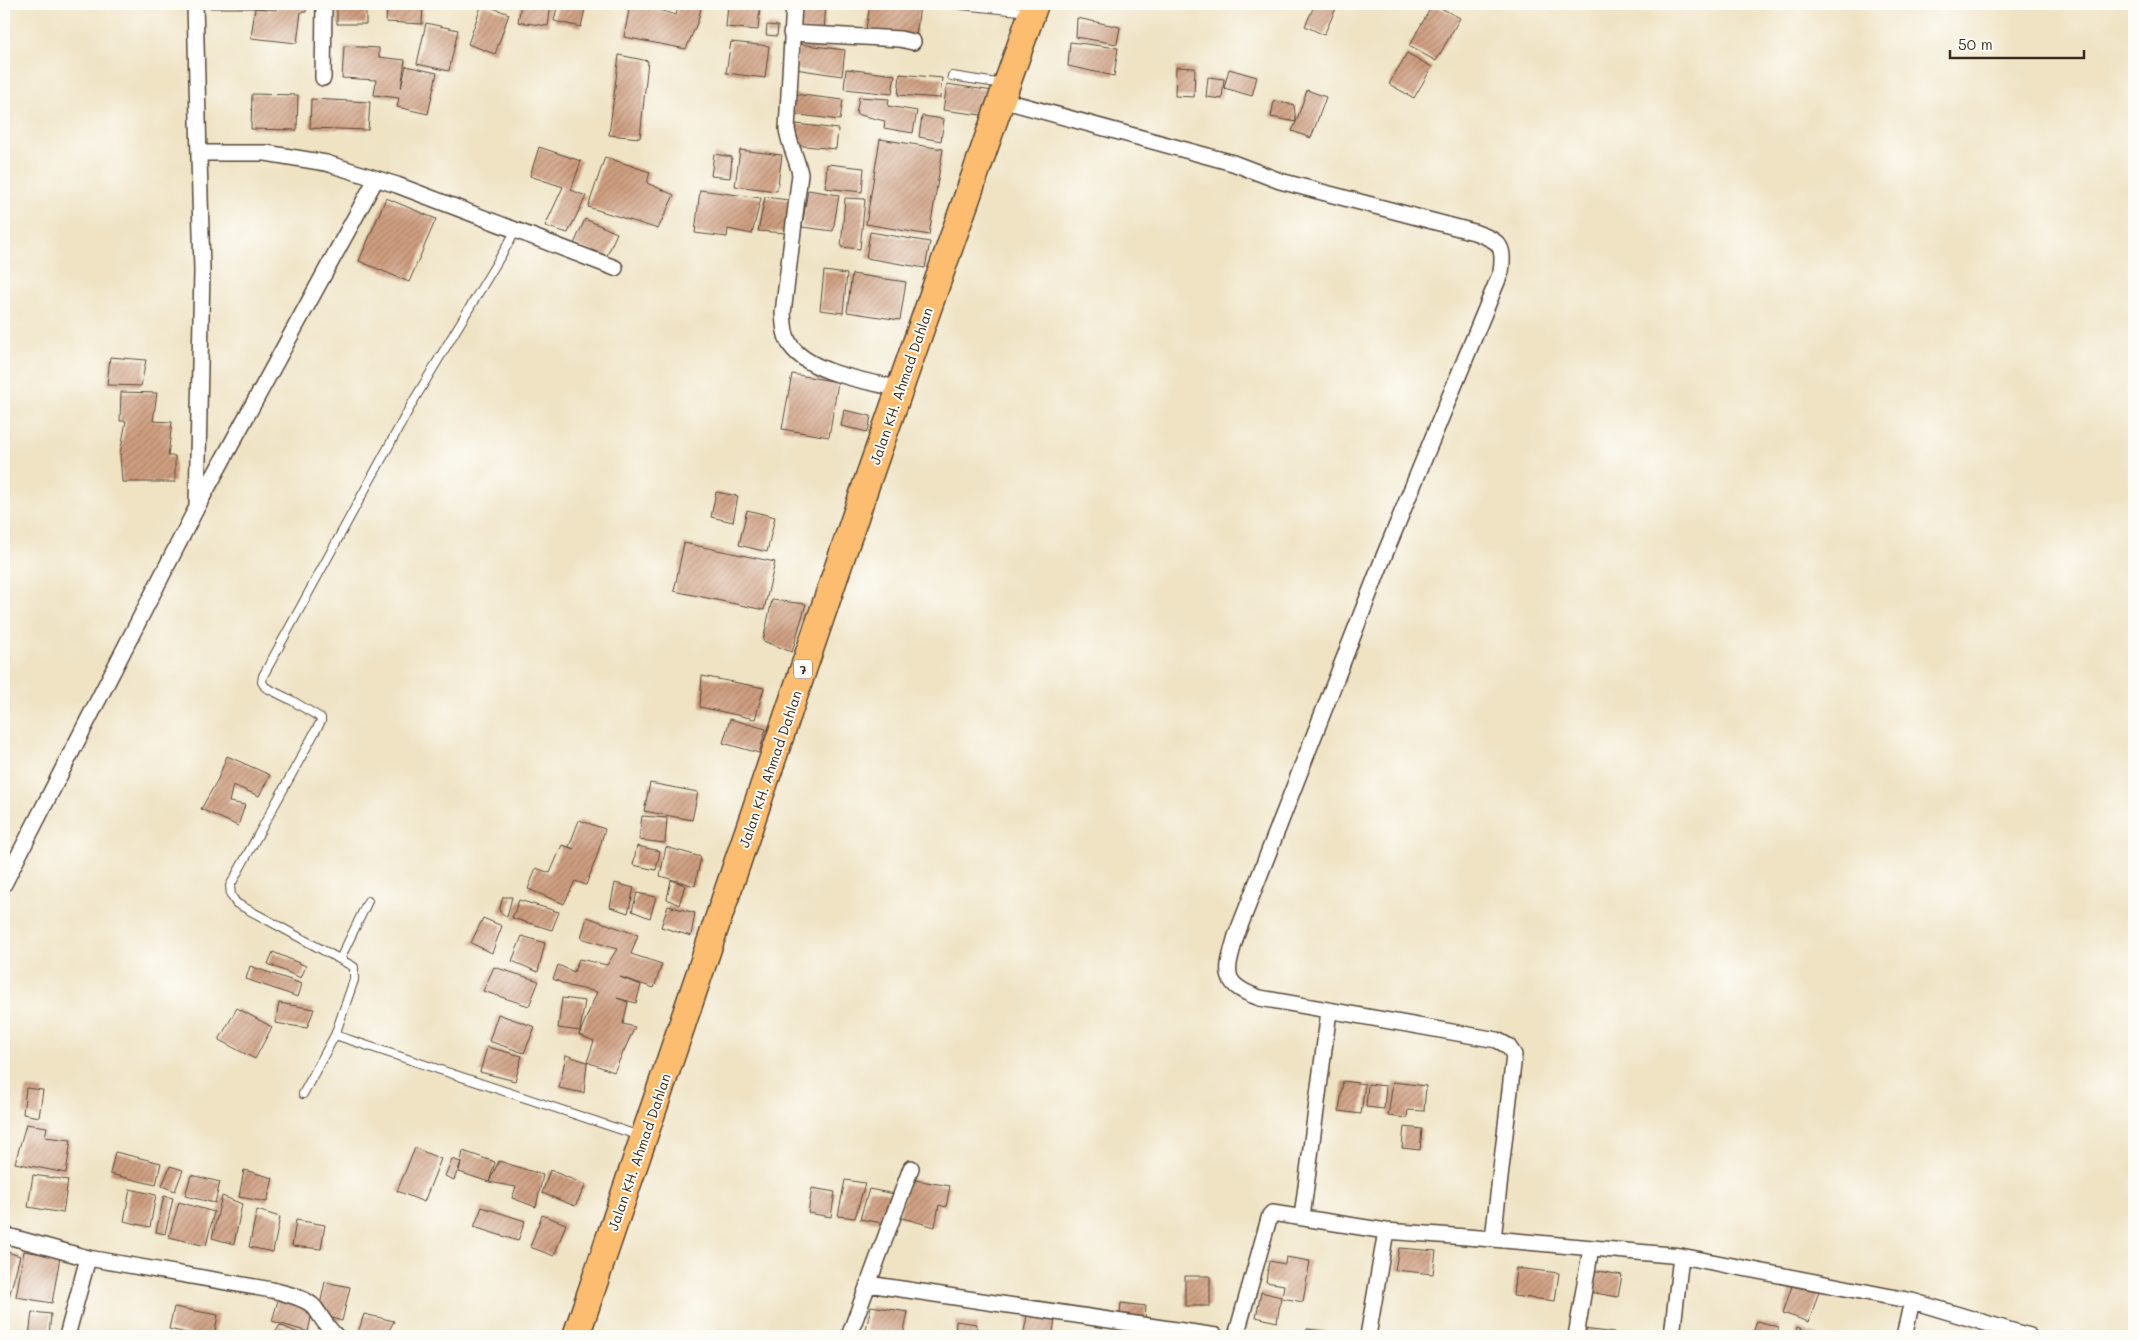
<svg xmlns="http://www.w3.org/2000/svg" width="2138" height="1340" font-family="Mali,sans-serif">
<defs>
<pattern id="building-hatch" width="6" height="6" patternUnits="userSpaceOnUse" patternTransform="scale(1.25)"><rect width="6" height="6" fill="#cf9e80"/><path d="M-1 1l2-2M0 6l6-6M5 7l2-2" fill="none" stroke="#a98168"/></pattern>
</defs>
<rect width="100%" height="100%" fill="#fdfcf7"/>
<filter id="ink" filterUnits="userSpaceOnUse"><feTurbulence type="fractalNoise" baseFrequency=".02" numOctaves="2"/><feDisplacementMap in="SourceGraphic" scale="10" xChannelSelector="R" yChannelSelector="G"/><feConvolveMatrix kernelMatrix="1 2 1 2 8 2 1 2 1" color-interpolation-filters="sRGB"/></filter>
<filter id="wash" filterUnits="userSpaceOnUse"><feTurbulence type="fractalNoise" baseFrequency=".0096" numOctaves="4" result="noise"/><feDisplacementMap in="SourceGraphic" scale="20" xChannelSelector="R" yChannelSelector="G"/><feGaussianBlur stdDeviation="1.12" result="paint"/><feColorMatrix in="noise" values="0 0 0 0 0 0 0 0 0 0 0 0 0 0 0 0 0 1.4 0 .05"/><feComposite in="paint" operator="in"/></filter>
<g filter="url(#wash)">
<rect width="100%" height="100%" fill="#efe3c4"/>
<g id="blocks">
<path fill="url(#building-hatch)" d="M210,4H267V8H255L276,10V4H307L306,12H301L297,43L251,38L255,8H210Z
M387,4H423L422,24L386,22Z
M482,4L509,14L495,54L468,44Z
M521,4H551L548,26L518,22Z
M558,4H586L581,27L554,21Z
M630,4H657L656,9L676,15L679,4H702L698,21L686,49L624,37Z
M728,4L760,7L758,30L726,27Z
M797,4H826L824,31L795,29Z
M870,4L920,5L916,37L866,29Z
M1315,4H1338L1324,35L1305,26Z
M1433,4L1460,18L1436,61L1409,46Z
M337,6H366V24H337Z
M1077,18L1120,27L1117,44L1076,37Z
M426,23L458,30L449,71L417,64Z
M767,25L778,26L777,36L766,35Z
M731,42L769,46L765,78L726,73Z
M1070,42L1118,48L1114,76L1068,66Z
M799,44L845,50L842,76L795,69Z
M344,46L379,48V57L405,60L401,88L406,66L437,73L428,114L397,107L399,98L374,95L376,80L342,78Z
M1407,53L1432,67L1414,98L1389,84Z
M619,55L648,61L640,138L609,135Z
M1176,67L1195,68L1194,97L1175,96Z
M846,69L895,75L892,94L844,89Z
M1229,69L1257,77L1252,96L1224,88Z
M900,74L942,78L940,98L898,95Z
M1208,77L1224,79L1222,99L1206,97Z
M947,84L993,91L989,116L943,110Z
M1307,90L1326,97L1311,138L1292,131L1296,122L1271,117L1274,101L1294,105L1296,122Z
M252,94L298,95L297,130L251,129Z
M794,94L843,100L840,120L792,114Z
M859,97L889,99L888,106L917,111L913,133L884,128L885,121L856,114Z
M311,99L370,102L368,130L310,128Z
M922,116L944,119L941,141L919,137Z
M796,124L838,129L836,149L794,145Z
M880,139L943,149L929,235L866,224Z
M539,147L581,161L571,190L586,196L568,233L545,226L563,187L530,176Z
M740,150L782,155L777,191L735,186Z
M714,154L732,157L730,178L711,176Z
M605,157L650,172L647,183L674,195L658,229L588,207Z
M827,164L864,168L862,192L825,188Z
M700,190L761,198L752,234L728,229L727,237L695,233Z
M808,190L839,195L833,231L802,227Z
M765,197L796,201L787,233L758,231Z
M386,198L436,219L409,282L359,261Z
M845,198L865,199L860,249L841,247Z
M585,219L617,233L606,258L574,244Z
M870,232L930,242L925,268L866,258Z
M824,271L847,274L843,313L820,310Z
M852,274L906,282L900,320L847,312Z
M110,357L146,360L141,386L107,385Z
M792,374L838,382L829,437L782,429Z
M121,392L157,393L153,421L172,422L168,456H175V482H122L120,454L126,421H120Z
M844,410L871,416L868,432L841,426Z
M716,492L738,496L733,522L711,517Z
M747,510L775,517L767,552L739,545Z
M684,543L775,562L764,610L674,591Z
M772,600L806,604L792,652L763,641Z
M702,676L764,688L755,719L700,707Z
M730,719L766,729L759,753L723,743Z
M227,756L270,775L259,796L233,785L229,802L245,805L238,826L201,809L218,779Z
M650,783L698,792L692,820L644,811Z
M642,816L667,818L665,843L639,840Z
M579,820L605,829L597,856L586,885L575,881L564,904L528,889L536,868L550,873L562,845L574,849L569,847Z
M637,846L660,851L656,870L633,865Z
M666,847L701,857L695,886L660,876Z
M671,880L685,885L679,905L667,899Z
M615,883L634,888L628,913L610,907Z
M637,893L656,897L650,918L632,911Z
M503,897H512L507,917L499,911Z
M519,900L559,912L552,930L512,918Z
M668,906L695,913L691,936L661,927Z
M587,917L638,935L631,954L662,964L654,988L620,977L641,985L636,1003L617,998L628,1002L623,1024L635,1027L614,1072L587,1062L594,1041L579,1035L597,992L569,986L553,979L558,965L574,972L579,959L607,965L617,949L581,938Z
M483,918L502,926L492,953L471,943Z
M522,936L545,943L538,972L512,961Z
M273,952L306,966L301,978L268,964Z
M250,966L302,984L298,997L246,979Z
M494,967L539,981L529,1006L483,991Z
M562,998L585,1001L580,1031L558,1028Z
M279,1003L314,1009L307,1028L275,1023Z
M237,1008L272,1027L255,1059L219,1040Z
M498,1014L535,1027L524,1053L489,1041Z
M487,1047L522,1056L515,1081L480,1072Z
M566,1055L587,1062L584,1093L559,1088Z
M1343,1081L1365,1084L1361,1114L1339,1111Z
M1393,1082L1426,1086L1424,1111L1408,1110L1407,1118L1388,1116Z
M1368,1084L1386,1086L1384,1109L1366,1107Z
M26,1088L43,1090L39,1117L23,1114Z
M26,1124L47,1127L45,1137L71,1140L66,1173L15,1163Z
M1404,1127L1422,1129L1420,1150L1402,1148Z
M415,1148L441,1159L424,1202L397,1191Z
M463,1151L495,1162L489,1182L459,1172Z
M115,1152L161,1163L156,1185L110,1174Z
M452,1159L461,1162L454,1180L445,1176Z
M499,1161L543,1175L536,1207L512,1198L516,1187L489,1182Z
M170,1166L183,1170L175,1191L162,1186Z
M244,1170L273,1178L267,1202L239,1197Z
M550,1170L586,1185L575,1206L542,1193Z
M33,1175L68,1180L63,1213L28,1207Z
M191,1175L220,1182L215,1203L185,1196Z
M909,1179L950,1186L946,1207L939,1205L935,1227L899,1217Z
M845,1180L865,1183L855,1218L838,1216Z
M812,1188L835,1192L831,1217L808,1213Z
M130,1189L156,1195L150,1227L124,1221Z
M869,1189L900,1195L888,1224L860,1219Z
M164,1196L173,1198L165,1234L156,1232Z
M222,1196L242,1204L234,1244L212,1238Z
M179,1202L214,1212L206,1246L169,1237Z
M482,1207L525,1221L518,1241L474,1227Z
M257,1210L280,1217L273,1252L249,1247Z
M542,1215L566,1224L554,1256L530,1247Z
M296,1220L325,1225L321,1249L292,1246Z
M1399,1248L1436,1251L1433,1274L1395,1270Z
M4,1251L20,1256L9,1297L4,1296Z
M24,1251L60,1257L52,1303L16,1297Z
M1286,1257L1310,1261L1303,1302L1282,1298L1284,1285L1266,1282L1269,1261L1285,1264Z
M1516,1268L1559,1273L1555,1301L1513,1296Z
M1592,1270L1622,1275L1618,1297L1589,1292Z
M1185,1276H1210V1306H1185Z
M325,1282L350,1287L342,1321L318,1314Z
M1793,1283L1819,1291L1809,1322L1783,1313Z
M1261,1292L1281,1297L1277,1322L1256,1317Z
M279,1297L313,1308L308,1332L272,1321Z
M1121,1303L1146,1306L1145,1319L1120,1317Z
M871,1306L908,1312L903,1336L866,1330Z
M174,1307L218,1315L214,1336H199L169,1329Z
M32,1312L51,1314L49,1336H29Z
M364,1314L394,1321L386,1336H357Z
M1027,1316L1055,1320L1052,1336H1023Z
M956,1321L977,1324L976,1336H955Z
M1757,1321L1779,1327L1776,1336H1752Z
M280,1325L303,1335L302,1336H273Z
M1797,1327L1820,1336H1795Z
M1307,1329L1341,1333L1340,1336H1306Z
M1584,1329L1614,1333L1613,1336H1583Z"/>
</g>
</g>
<g filter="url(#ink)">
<use href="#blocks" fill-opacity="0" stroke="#564637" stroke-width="1"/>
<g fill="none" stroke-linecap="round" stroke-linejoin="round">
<defs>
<path id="service" d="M961,5L1028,12
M952,76L1003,84
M517,229L414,400L263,676L262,682L265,687L291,700L321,718V721L230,886L231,895L236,903L354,967V980L335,1035L640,1136
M340,959L368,901
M303,1094L335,1035"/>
<path id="minor" d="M195,4L202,271L197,505
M794,4L787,129C789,145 797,158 800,174L783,313C784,324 784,336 791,346C811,374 869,381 900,389
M791,33L900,39L913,42
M323,78L324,4
M1002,100L1233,163L1280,181L1474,232C1499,241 1505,244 1501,272L1382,561L1236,936C1226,972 1220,984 1260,998L1497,1040L1508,1046L1514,1055L1493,1239L1681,1256L1912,1301L2029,1336
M199,153H266L326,163L397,185L615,268
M4,884L197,507L376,179
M1302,1217L1329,1011
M4,1235L88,1258L272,1290C284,1293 307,1298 315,1308C322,1318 327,1328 336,1336
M868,1284L1216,1336
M67,1336L88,1258
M849,1336L911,1168
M1236,1336L1270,1215L1272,1213L1386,1231L1493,1239
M1368,1336L1386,1231
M1576,1336L1591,1248
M1672,1336L1681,1256
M1904,1336L1912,1301"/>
<path id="trunk" d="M576,1336L866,485L1035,4"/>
</defs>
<use href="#service" stroke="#564637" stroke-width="10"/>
<use href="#minor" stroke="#564637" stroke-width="18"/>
<use href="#trunk" stroke="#564637" stroke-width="29"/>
<use href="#service" stroke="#fff" stroke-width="8"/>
<use href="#minor" stroke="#fff" stroke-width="15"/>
<use href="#trunk" stroke="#fcbd6f" stroke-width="26"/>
</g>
</g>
<g text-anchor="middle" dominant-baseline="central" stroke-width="4" stroke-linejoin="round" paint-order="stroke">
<rect fill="#fdfcf7" stroke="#75695f" stroke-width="1" x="794" y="659.5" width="18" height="19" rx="4"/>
<g font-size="12" font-weight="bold" fill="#3b2a1e">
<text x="803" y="669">7</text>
</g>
<g font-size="14" fill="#3b2a1e" stroke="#fdfcf7">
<text transform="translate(901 386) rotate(-71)">Jalan KH. Ahmad Dahlan</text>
<text transform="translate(770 769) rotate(-71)">Jalan KH. Ahmad Dahlan</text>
<text transform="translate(639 1152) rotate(-71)">Jalan KH. Ahmad Dahlan</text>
</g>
</g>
<rect width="2138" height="1340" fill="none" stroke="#fdfcf7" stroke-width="20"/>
<path d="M1950 50v8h134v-8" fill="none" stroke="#3b2a1e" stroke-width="2.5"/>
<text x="1958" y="50" font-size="15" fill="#3b2a1e" stroke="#fdfcf7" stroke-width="4" paint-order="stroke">50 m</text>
</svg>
